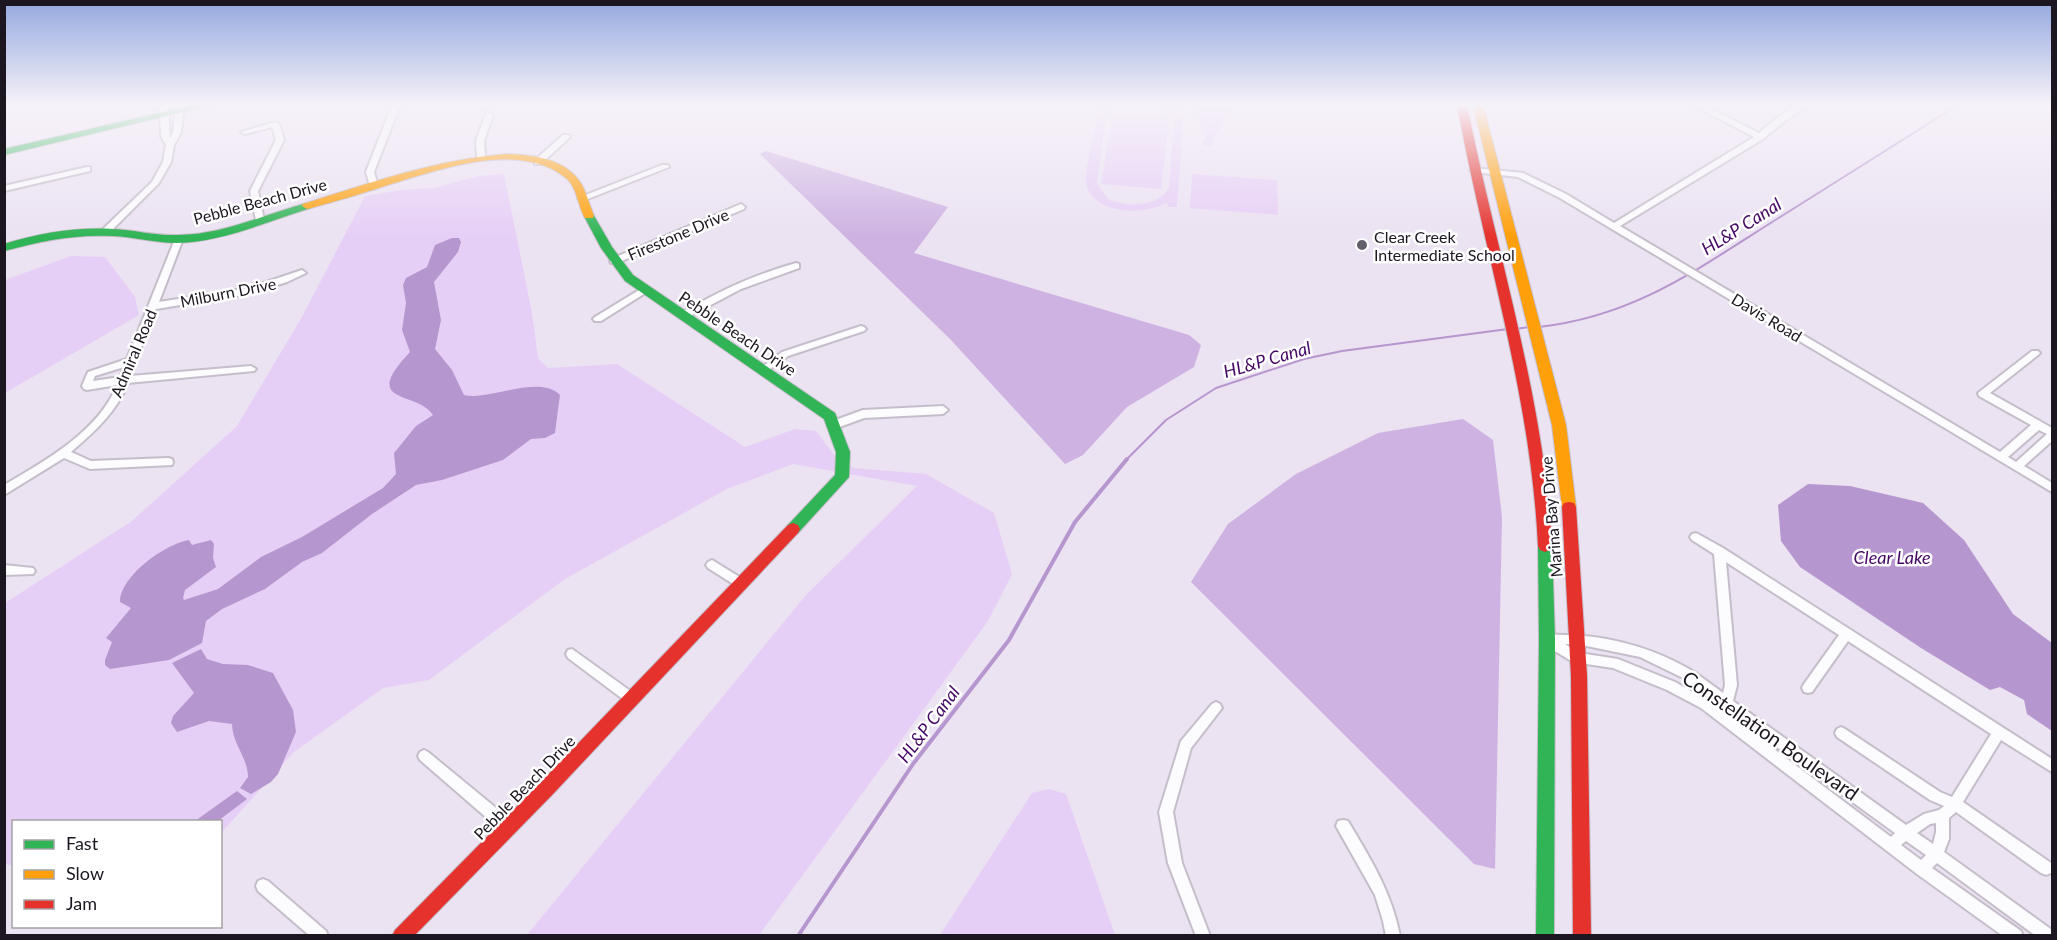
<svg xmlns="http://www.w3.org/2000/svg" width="2057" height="940" font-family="Lato,sans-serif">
<rect width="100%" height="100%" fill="#ebe2f2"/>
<path fill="#e6cff6" d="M1102,105H1113L1106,113L1097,183L1108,199C1127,207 1155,208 1169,189L1174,117L1163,105H1184L1177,207H1168L1167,202C1146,216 1092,215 1086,183C1084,173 1096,126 1098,113Z
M1194,106H1216L1234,110L1211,141L1215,142L1212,146L1204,145L1202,140H1207Z
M1113,112L1169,117L1161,189L1101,184Z
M504,174L532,313L538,358L548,368L617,364L745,447L795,429L816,431L837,459L854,468L926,474L994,513L1012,574L988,621L759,935H527L806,595L917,486L793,464L727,489L565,579L429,680L383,688L294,752L221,833L220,822H14L13,866L5,864V603L132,521L237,426L302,317L365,196L401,190L434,188L478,176Z
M1192,174L1277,180L1278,215L1190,208Z
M71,256L105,257L135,297L139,315L5,393V280Z
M1049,789L1066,794L1115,935H940L1032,793Z"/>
<path fill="#cdb2e2" d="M766,151L948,207L914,253L1189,335L1201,345L1194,367L1127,407L1083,455L1065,464L951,340L760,154Z
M1463,419L1493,440L1502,517L1495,869L1474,864L1191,582L1228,524L1296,474L1378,433Z"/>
<path fill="#b696ce" d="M452,238H459L461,242L458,252L434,282L441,320L435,349L452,370L464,395C490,401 539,374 560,395L555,433L545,438L531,439L503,460L442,480L416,485L372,514L322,553L302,562L265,589L222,609L206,621L202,643L169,660L110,669L105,665V660L112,642L106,638L131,608L120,602C120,576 165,544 189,540L192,545L211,540L214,544L213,558L216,567L185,590L183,598L184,600L218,589L261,557L302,537L383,488L396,474L394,453L416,426L433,415C417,390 359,406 410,352L402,330L406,303L403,285L406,278L427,267L435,245Z
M1808,484L1850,486L1923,503L1964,540L2013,614L2052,643V731L2027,714L2024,700L2000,687L1990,690L1921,648L1800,567L1781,541L1778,505Z
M201,649L207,659L223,664L248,665L273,673L293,710L296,732L278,774L271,782L251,794L240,788L248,777C248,758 232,743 232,724L209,721L177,732L171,723L173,716L194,693L172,663Z
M237,791L247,799L218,821H195Z"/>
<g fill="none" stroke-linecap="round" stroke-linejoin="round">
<path stroke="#b696ce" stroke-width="2" d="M1539,327C1636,316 1697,269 1777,219C1837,181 1898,143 1958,105
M1515,329L1529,327
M1126,460L1166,420L1216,388L1304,359L1342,351L1508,329"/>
<path stroke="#b696ce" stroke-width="4" d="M798,936L913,764L1009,640L1075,522L1127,459"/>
<defs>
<path id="street" d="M160,105H168L170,138L173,132L176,105H184L181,132L174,145L171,162L159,183L108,234H102V230L152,182L163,162L166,145L161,136Z
M392,105H400L374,172L378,186L374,189L370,186L366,172Z
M1693,105H1703L1759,133C1773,122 1789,105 1808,105L1786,120L1763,139L1620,226L2000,452L2031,425L1979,396L1978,393L2032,351H2038L2040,353L2038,355L1990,393L2052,428V441L2024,466L2052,483V492L1560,198L1518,177L1474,172L1470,170L1474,168L1523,173L1566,194L1614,223L1754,137ZM2039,430L2047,434L2016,462L2008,457Z
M486,113H489L493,115L484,141L485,157L481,159L477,157L476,141Z
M275,122L279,124L284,140L258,191L264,220L260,223L256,220L250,191L276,140L272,127L245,134L241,132Z
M563,135H569L570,137L541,164H535V160Z
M662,165H668L669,167L585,200H579L578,198Z
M87,167H90V171L4,191V186Z
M741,204L745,207L744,209L617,263H611L610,261L611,259Z
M179,236L183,239L159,302L248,288L302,270L306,273L287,282L248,294L156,309L130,376L251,366L256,369L254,371L128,383C116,413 94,432 71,452L91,461L168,458L172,459L173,462L172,465L90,469L64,458L4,495V485C45,461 99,431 117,385L87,390L84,389L82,386L88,372L127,359L175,239ZM124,367L120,377L93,381L95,376Z
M796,263L799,264V268L741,289L686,318H680L678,316C685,309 694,305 703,301C732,285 764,272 796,263Z
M644,287L649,290L647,292L601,321H595L593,319L595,317Z
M861,326L864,327L866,329L864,331L788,356L766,372H760L758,370L782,352Z
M943,406L948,410L943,414L864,418L834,429L829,425L830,422L863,410Z
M1696,533L1723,548L2052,759V772L2001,740L1963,802L2051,863L2052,867L2051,873L2046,875L2041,873L1956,812L1949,818V839L1944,852L2052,930V936H2036L1937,863L1932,868L2021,931L2023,936H2003L1917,874L1701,708L1667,690L1613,668L1573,662L1543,644L1541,640L1543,636L1547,635C1596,633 1646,644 1689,669C1701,676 1712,685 1723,693L1725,685L1714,554L1692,540L1690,537L1692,534ZM1726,562L1839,635L1804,684L1802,688L1804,692L1808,693L1812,692L1848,641L1991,734L1952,797L1940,792L1845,729L1841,727L1837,729L1835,733L1837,737L1930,800L1944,806L1939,810L1924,814L1906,825L1733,701L1737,685ZM1565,644H1577L1640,657L1681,677L1717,703L1715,705L1675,682L1618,659L1579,653ZM1726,710L1895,833L1891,837L1725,712ZM1936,823V832L1933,844L1917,833L1930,824ZM1906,841L1926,855L1921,860L1901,845Z
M712,560L746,581L748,584L746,587L742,589L738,587L708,568L706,565L708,562Z
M4,565L33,568L35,571L33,574L4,575Z
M572,649L636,695L638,699L636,703L632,704L628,703L568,658L566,654L568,650Z
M1216,702L1220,704L1222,708L1191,748L1173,812L1182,863L1210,936H1196L1168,863L1159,812L1181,741L1212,704Z
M424,750L428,752L513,822L515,827L513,832L508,833L503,832L420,760L418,756L420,752Z
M1343,820L1348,821C1370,858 1392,893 1400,936H1386L1383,921L1375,895L1336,826L1338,821Z
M263,879L268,881L326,931L328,936H310L258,891L256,886L258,881Z"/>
<path id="fast" d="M193,105H212L4,155V149Z
M307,203L312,206L311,208C268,221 222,242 177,243C156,243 135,237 113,236C75,234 41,241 4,251V244C40,233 76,227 113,229C135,230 156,236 178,235C222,235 265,214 307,203Z
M589,213L593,214L612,247L633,275L835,413L850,452L849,477L798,533H788L786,529L788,525L835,475L836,452L824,419L625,281L601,248L584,216Z
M1545,540L1550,542L1552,546L1555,640L1554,936H1536L1539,640L1538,546L1540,542Z"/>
<path id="slow" d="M1473,105H1483L1566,425L1576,507L1574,511H1564L1562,507L1552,425Z
M507,154C535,155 567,159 582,185C587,195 590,206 594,216L593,218H585C578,206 577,187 566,178C520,139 435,171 385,186C361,194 336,201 311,208L307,209L302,206L303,204C370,183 438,159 507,154Z"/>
<path id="jam" d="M1457,105H1467C1496,252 1544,396 1552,546L1550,550L1545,552L1540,550L1538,546C1531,396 1484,252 1457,105Z
M1569,502L1574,503L1576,507L1587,676L1591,936H1573L1571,676L1562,507L1564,503Z
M793,523L798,525L800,529L798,533L553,794L414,936H392L395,930L541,782L788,525Z"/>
</defs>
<use href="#street" stroke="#c5beca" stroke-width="4"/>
<use href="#fast" stroke="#c5beca" stroke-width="2"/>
<use href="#slow" stroke="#c5beca" stroke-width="2"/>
<use href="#jam" stroke="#c5beca" stroke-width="2"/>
<use href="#street" fill="#fcfbfd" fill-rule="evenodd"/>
<use href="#fast" fill="#30b455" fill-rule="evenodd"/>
<use href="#slow" fill="#ff9f0a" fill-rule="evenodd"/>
<use href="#jam" fill="#e5322d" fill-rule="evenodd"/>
</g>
<linearGradient id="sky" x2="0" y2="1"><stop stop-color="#94a8de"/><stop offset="0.44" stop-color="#f6f2f9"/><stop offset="1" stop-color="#f6f2f9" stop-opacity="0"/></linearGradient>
<rect width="2057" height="237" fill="url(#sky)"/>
<circle fill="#645d6a" stroke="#fff" stroke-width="2" cx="1362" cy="245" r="6"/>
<g text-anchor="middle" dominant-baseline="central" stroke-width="5" stroke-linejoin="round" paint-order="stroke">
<g font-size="16" fill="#1c1620" stroke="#fff">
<text transform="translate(260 201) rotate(-15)">Pebble Beach Drive</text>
<text transform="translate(678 234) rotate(-23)">Firestone Drive</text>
<text transform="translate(228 292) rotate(-11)">Milburn Drive</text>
<text transform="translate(1767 317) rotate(31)">Davis Road</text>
<text transform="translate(738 333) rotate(34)">Pebble Beach Drive</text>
<text transform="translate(133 353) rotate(-67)">Admiral Road</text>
<text transform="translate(1551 517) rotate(-95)">Marina Bay Drive</text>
<text transform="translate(524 787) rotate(-46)">Pebble Beach Drive</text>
</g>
<g font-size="16" fill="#1c1620" stroke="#fff" text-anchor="start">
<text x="1374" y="236">Clear Creek<tspan x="1374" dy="18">Intermediate School</tspan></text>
</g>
<g font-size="18" font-style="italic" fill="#460965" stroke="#fff">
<text transform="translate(1741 226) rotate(-32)">HL&amp;P Canal</text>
<text transform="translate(1267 359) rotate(-16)">HL&amp;P Canal</text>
<text x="1892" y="557">Clear Lake</text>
<text transform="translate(928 724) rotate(-53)">HL&amp;P Canal</text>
</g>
<g font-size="20" fill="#1c1620" stroke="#fff">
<text transform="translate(1771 735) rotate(35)">Constellation Boulevard</text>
</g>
</g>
<rect width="2057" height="940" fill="none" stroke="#1c1620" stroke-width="12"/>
<rect x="12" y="820" width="210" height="108" fill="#ffffff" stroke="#a4a2a6" stroke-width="1.5"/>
<rect x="24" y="840" width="30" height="9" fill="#30b455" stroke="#a4a2a6" stroke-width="1.5"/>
<text x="66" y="850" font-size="18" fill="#1c1620">Fast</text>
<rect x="24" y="870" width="30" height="9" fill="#ff9f0a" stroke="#a4a2a6" stroke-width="1.5"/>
<text x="66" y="880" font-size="18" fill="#1c1620">Slow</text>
<rect x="24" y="900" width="30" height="9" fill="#e5322d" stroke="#a4a2a6" stroke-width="1.5"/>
<text x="66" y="910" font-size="18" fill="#1c1620">Jam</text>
</svg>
